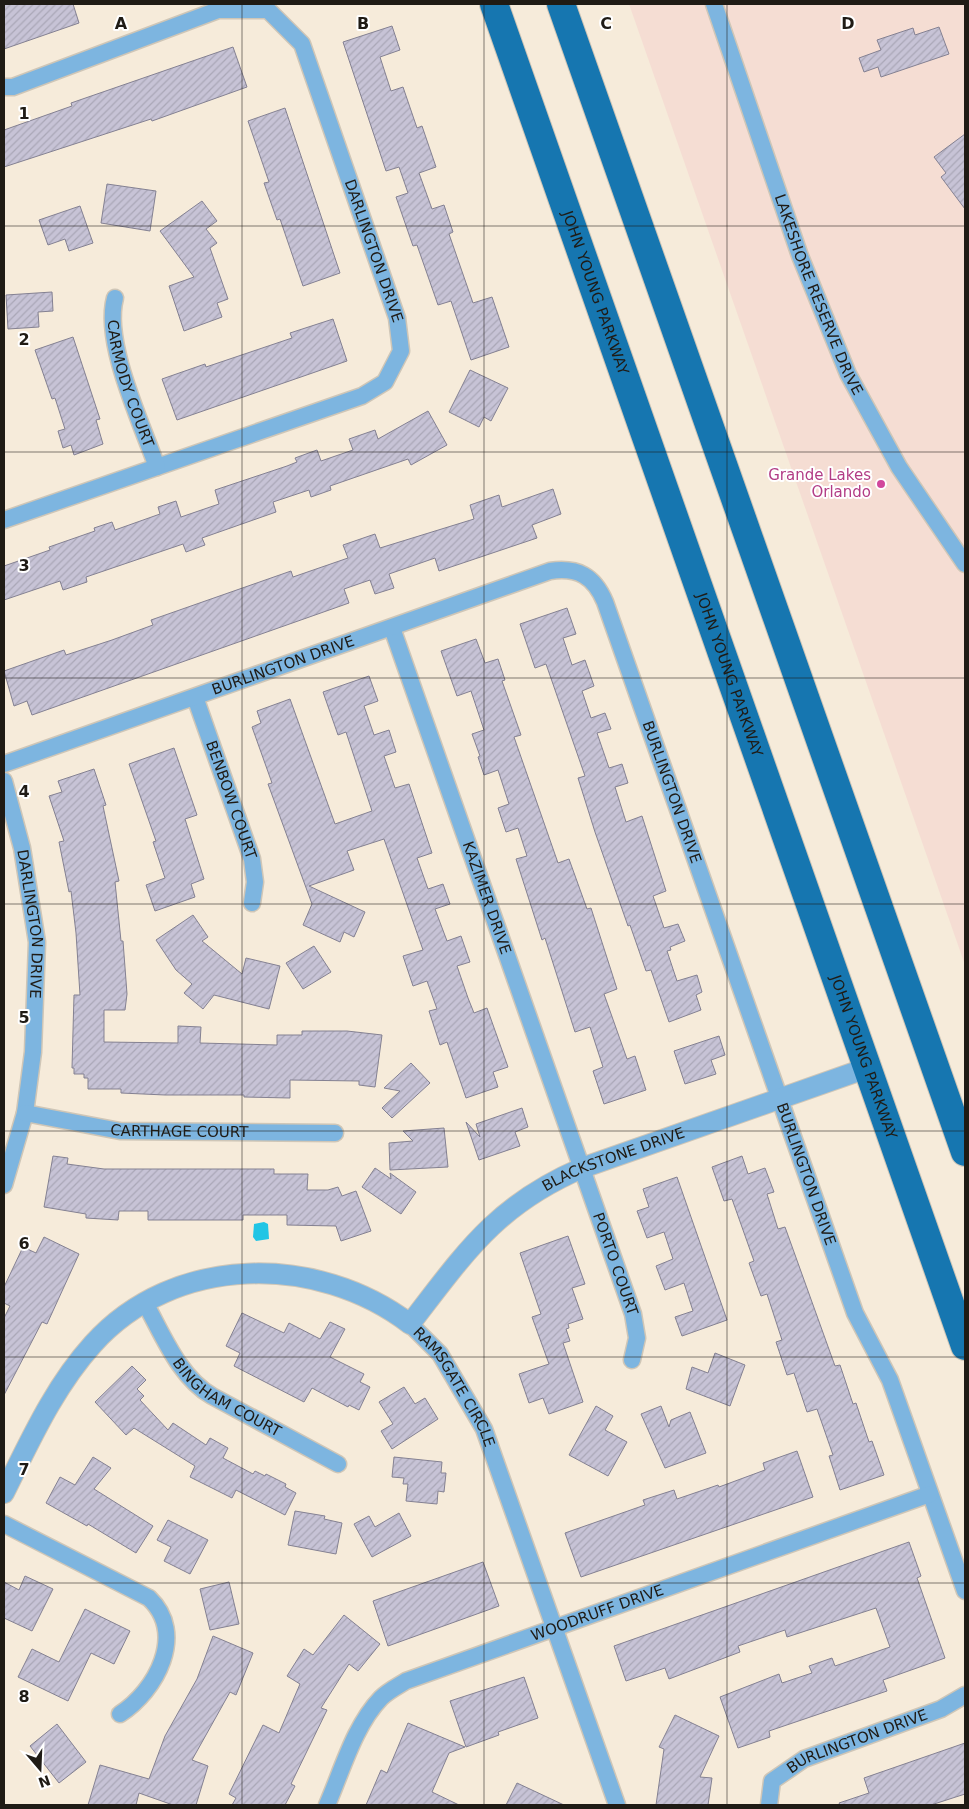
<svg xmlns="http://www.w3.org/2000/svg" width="969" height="1809" font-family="'DejaVu Sans',sans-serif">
<defs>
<pattern id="building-hatch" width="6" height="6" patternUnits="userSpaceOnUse" patternTransform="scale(1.25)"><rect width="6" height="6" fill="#c7c3d6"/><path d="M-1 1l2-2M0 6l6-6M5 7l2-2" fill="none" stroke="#aaa7b7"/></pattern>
</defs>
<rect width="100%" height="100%" fill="#f6ebda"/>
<path fill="#f5ddd3" d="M629,4H965V965Z"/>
<path fill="#21c5e5" d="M264,1222L268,1224L269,1239L256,1241L253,1237L254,1224Z"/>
<path fill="url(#building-hatch)" stroke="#848192" d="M4,4H73L79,23L4,49Z
M392,26L400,50L380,57L391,91L403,87L417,128L422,126L436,167L419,173L432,209L444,205L453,232L449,234L473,303L492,297L509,347L471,360L451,301L438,305L417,245L413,246L396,197L408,193L399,167L386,171L343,42Z
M939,27L949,54L881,77L878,67L864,72L859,58L881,50L877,40L913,28L915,35Z
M233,47L247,87L152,121L151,119L4,167V130L72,106L71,103Z
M285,108L340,273L303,286L280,219L277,220L264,183L269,182L248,121Z
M965,134V209L941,177L946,173L934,157Z
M107,184L156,191L150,231L101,223Z
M202,201L217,221L206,229L217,243L210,248L228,299L217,303L222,317L184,331L169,286L194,277L160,231Z
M80,206L93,243L69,251L65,239L48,245L39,220Z
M52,292L53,311L38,312L39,327L8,329L6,295Z
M333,319L347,361L177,420L162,379L205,364L206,367L292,338L290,333Z
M73,337L100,419L96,420L103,444L74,455L71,445L63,448L58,431L65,429L55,398L52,399L35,350Z
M470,370L508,388L491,421L484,417L479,427L449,412Z
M428,411L447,445L411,465L408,459L330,486L331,490L311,497L309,490L273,502L276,512L202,538L205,545L186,552L183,544L86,577L87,582L63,590L60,581L4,600V566L50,550L49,547L95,531L94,528L112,522L115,530L160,514L158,507L176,501L181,517L219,504L215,490L287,466L297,462L295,458L317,450L321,461L353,450L349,439L375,430L378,439Z
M553,489L561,514L532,525L537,538L439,571L435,558L389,574L394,588L375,594L370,580L344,589L349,603L32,715L27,701L14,706L4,671L64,650L66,655L112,640L153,625L151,620L291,571L293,577L348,558L343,545L375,534L380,548L474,519L470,505L499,495L502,507Z
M567,608L576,634L563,638L572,665L585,660L594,686L582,691L591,718L605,713L611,729L597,733L609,768L622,764L628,783L615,787L626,822L642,816L666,891L653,896L664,928L678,924L685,941L670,947L671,950L667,951L677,981L697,975L702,992L696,995L701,1010L669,1022L651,970L646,971L630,925L628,926L595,832L578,778L585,776L546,664L535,668L520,624Z
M476,639L485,663L498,659L505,680L502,681L521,735L514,737L558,863L569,859L587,909L591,908L617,989L604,994L627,1059L635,1056L646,1090L604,1104L593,1071L603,1067L590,1027L575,1032L545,938L542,940L516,859L527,856L518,828L506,832L498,808L509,804L498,770L484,775L478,757L480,756L472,734L484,730L471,691L457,696L441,651Z
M369,676L378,701L364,706L374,735L389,730L396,752L384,756L395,788L409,784L432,853L417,858L428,889L443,884L450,904L435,909L447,941L461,936L470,962L457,966L468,998L474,1013L487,1008L508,1067L493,1072L498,1087L466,1098L447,1042L440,1045L429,1011L437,1009L427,981L413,986L403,956L423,950L384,839L347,851L354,870L309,886L365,912L354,937L344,932L340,942L303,925L312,904L268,784L272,783L252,727L261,723L257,711L290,699L335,824L372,811L346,732L338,735L323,692Z
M174,748L197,815L185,819L204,879L191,884L195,897L155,911L146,885L165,878L153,842L156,841L129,764Z
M94,769L106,805L103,806L119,881L115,882L121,941H123L127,994L125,1010H104V1042L178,1043V1026L201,1027L200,1043L277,1045V1035H302V1031H347L382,1035L375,1087L359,1085V1081L290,1080V1098L244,1097V1095H165L121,1093V1089H88V1078H84V1074H74V1068H72L74,995H80L76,933L71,891L69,892L59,842L64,841L49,796L62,792L58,781Z
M193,915L208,937L202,941L242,974L246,958L280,966L269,1009L214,995L203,1009L184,993L192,984L176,970L156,940Z
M314,946L331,972L303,989L286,963Z
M719,1036L725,1055L711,1060L716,1074L685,1084L674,1051Z
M411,1063L430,1083L392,1118L382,1108L400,1091L384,1088Z
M522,1108L528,1127L515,1132L520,1146L479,1160L466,1122L480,1137L476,1124Z
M444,1128L448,1167L390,1170L389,1143L413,1141L403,1131Z
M53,1156L68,1158L67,1164L104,1169H274V1174H308L307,1190H328L338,1187L342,1196L356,1191L371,1231L341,1241L336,1226L287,1225V1215H243V1220H148V1211H119L118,1220L86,1218V1214L44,1207Z
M742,1156L748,1174L765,1168L774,1192L767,1194L778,1229L785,1227L835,1366L840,1365L853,1404L856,1403L869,1442L872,1441L884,1475L840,1490L829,1456L833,1455L817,1409L807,1412L794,1373L787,1375L776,1342L782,1340L767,1294L761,1296L749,1263L754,1261L732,1199L724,1201L712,1167Z
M375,1168L391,1179L390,1173L416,1192L401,1214L362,1187Z
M677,1177L727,1320L682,1336L675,1317L693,1311L684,1283L665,1290L656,1266L673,1259L664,1232L647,1238L637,1211L649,1207L643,1189Z
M568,1236L585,1284L572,1288L583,1319L568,1324L569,1328L566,1329L570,1341L563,1343L583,1402L549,1414L543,1398L529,1403L519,1374L549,1364L532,1317L541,1314L520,1253Z
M44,1237L79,1254L47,1324L42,1322L4,1395V1318L10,1306L4,1303V1287L23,1247L36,1253Z
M242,1313L284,1333L289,1323L320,1339L330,1322L345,1329L330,1357L364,1374L360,1382L370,1387L359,1410L349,1405L348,1407L312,1388L304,1402L234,1366L240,1353L226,1346Z
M715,1353L745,1365L730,1406L686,1389L692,1367L708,1373Z
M132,1366L146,1380L137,1389L144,1396L140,1400L168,1430L173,1423L206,1445L210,1438L228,1448L223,1458L253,1474L255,1471L265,1476L266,1474L286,1484L285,1487L296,1493L285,1515L236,1490L232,1498L190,1477L195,1466L134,1428L126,1435L95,1402Z
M404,1387L415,1404L425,1398L438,1419L392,1449L381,1431L393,1424L379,1402Z
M596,1406L613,1416L605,1430L627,1442L608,1476L569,1455Z
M661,1406L669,1427L671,1420L690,1412L706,1453L665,1468L641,1414Z
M797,1451L813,1497L581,1577L565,1533L645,1505L643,1500L674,1490L677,1499L718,1485L719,1487L765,1470L763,1463Z
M93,1457L111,1468L94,1489L153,1526L136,1553L88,1524L87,1526L46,1503L60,1477L75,1485Z
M394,1457L442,1462L441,1473H446L444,1492L438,1491L437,1504L406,1501L408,1484H403L404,1478L392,1477Z
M295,1511L325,1516L324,1519L342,1523L336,1554L288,1545Z
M399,1513L411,1536L372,1557L354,1524L369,1516L375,1527Z
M168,1520L208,1540L190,1574L164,1561L171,1547L157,1540Z
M909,1542L921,1576L917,1578L945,1658L883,1680L887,1691L769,1731L770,1737L738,1748L720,1697L779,1674L782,1683L812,1673L809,1666L832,1658L835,1666L890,1647L876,1608L787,1637L785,1630L738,1646L740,1652L669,1679L665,1668L626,1681L614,1646Z
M483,1562L499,1606L388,1646L373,1601Z
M25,1576L53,1589L32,1631L4,1618V1582L19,1590Z
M229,1582L239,1624L210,1630L200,1589Z
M85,1609L130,1631L114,1664L91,1653L68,1701L18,1677L32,1649L59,1662Z
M344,1615L380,1644L358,1671L349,1664L321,1708L327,1710L291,1784L295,1786L285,1805H232L236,1798L229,1794L263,1725L279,1733L300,1684L287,1676L304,1649L313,1655Z
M213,1636L253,1653L236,1695L230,1692L192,1760L208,1766L196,1805H173L139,1793L136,1805H88L100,1765L149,1779L165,1736L197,1679Z
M524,1677L538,1718L498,1732L499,1735L466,1747L450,1701Z
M675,1715L719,1736L700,1777L712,1778L708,1805H656L664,1749L659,1747Z
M408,1723L465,1747L449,1753L432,1792L459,1805H366L381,1770L387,1773Z
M57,1724L86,1762L59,1783L30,1746Z
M965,1743V1794L931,1805H840L839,1803L869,1793L864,1778Z
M517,1783L564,1805H506Z"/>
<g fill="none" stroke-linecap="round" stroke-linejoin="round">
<defs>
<g id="minor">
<path id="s1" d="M714,4L800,256L848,374L899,467L965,564"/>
<path id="s2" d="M4,87H13L218,10H268L302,44L397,318L401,351L385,382L362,396L4,520"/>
<path id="s3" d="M115,298C103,342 141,422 157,467"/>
<path id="s4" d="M392,628L633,1314L637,1338L632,1360"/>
<path id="s5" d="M195,697L252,859L255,882L252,903"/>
<path id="s6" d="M4,764L550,571C578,567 594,576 605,602L855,1313L890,1380L965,1591"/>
<path id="s7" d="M4,781L22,848L37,942L33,1052L25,1113L4,1185"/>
<path id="s8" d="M25,1113L120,1131L335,1133"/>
<path id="s9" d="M145,1303C163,1335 179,1377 212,1396L338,1464"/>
<path id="s10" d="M410,1324L440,1354L484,1429L617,1805"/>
<path d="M4,1524L149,1598C187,1634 156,1691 120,1714"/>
<path id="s11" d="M327,1805C342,1771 354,1726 381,1698C388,1691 398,1686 406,1681L930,1494"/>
<path id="s12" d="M769,1805L772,1781L804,1759L941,1709L965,1695"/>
</g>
<g id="tertiary">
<path id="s13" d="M4,1493C30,1441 54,1387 93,1344C174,1254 317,1253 410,1324C465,1253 496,1205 582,1168L867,1068"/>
</g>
<g id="trunk">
<path id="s14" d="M494,4L965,1346"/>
<path d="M561,4L965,1152"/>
</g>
</defs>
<use href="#minor" stroke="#cfc6b7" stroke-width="19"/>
<use href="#tertiary" stroke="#cfc6b7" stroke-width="22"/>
<use href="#trunk" stroke="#cfc6b7" stroke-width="30"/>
<use href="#minor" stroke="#7db5e0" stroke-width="16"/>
<use href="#tertiary" stroke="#7db5e0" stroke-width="20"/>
<use href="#trunk" stroke="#1676b0" stroke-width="28"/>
</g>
<path fill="none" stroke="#1f1b15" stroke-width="1" stroke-opacity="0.55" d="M242,4V1805M484,4V1805M727,4V1805M4,226H965M4,452H965M4,678H965M4,904H965M4,1131H965M4,1357H965M4,1583H965"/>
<circle fill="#d1479c" stroke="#fff" stroke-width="2" cx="881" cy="484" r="5"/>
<g text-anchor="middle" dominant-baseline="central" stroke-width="4" stroke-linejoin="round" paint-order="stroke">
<g font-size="15" fill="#1f1b15" stroke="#fff">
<text stroke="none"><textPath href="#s2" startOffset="545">DARLINGTON DRIVE</textPath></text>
<text stroke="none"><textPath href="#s14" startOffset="306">JOHN YOUNG PARKWAY</textPath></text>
<text stroke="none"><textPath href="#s1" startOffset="309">LAKESHORE RESERVE DRIVE</textPath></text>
<text stroke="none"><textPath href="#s3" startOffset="88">CARMODY COURT</textPath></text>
<text stroke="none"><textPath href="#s6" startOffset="296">BURLINGTON DRIVE</textPath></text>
<text stroke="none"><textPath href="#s14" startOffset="711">JOHN YOUNG PARKWAY</textPath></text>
<text stroke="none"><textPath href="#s6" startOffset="850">BURLINGTON DRIVE</textPath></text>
<text stroke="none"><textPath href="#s5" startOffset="109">BENBOW COURT</textPath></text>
<text stroke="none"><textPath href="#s4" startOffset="286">KAZIMER DRIVE</textPath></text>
<text stroke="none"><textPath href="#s7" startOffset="146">DARLINGTON DRIVE</textPath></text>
<text stroke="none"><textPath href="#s14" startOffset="1116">JOHN YOUNG PARKWAY</textPath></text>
<text stroke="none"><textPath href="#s8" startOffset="156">CARTHAGE COURT</textPath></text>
<text stroke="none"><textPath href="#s13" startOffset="790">BLACKSTONE DRIVE</textPath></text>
<text stroke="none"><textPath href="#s6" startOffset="1255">BURLINGTON DRIVE</textPath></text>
<text stroke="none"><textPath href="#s4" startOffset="674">PORTO COURT</textPath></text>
<text stroke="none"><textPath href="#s10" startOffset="78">RAMSGATE CIRCLE</textPath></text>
<text stroke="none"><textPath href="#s9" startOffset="129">BINGHAM COURT</textPath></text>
<text stroke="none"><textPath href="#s11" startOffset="354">WOODRUFF DRIVE</textPath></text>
<text stroke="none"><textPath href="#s12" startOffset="119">BURLINGTON DRIVE</textPath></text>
</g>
<g font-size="15" fill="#b23c85" stroke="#fff" text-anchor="end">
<text x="871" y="475">Grande Lakes<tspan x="871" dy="17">Orlando</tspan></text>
</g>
</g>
<g font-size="16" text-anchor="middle" font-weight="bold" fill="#1f1b15" stroke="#fff" stroke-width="4" stroke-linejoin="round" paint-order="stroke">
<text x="121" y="29">A</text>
<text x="363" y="29">B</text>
<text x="606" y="29">C</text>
<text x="848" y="29">D</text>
<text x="24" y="119">1</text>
<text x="24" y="345">2</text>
<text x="24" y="571">3</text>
<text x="24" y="797">4</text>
<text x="24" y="1023">5</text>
<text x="24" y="1249">6</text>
<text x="24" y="1475">7</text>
<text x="24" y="1702">8</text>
</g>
<rect width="969" height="1809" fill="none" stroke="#1f1b15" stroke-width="10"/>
<g transform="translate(40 1769) rotate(161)" stroke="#ffffff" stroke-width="4" paint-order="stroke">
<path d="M0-4L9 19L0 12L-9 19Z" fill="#1f1b15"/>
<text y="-8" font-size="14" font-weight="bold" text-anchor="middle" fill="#1f1b15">N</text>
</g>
</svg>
